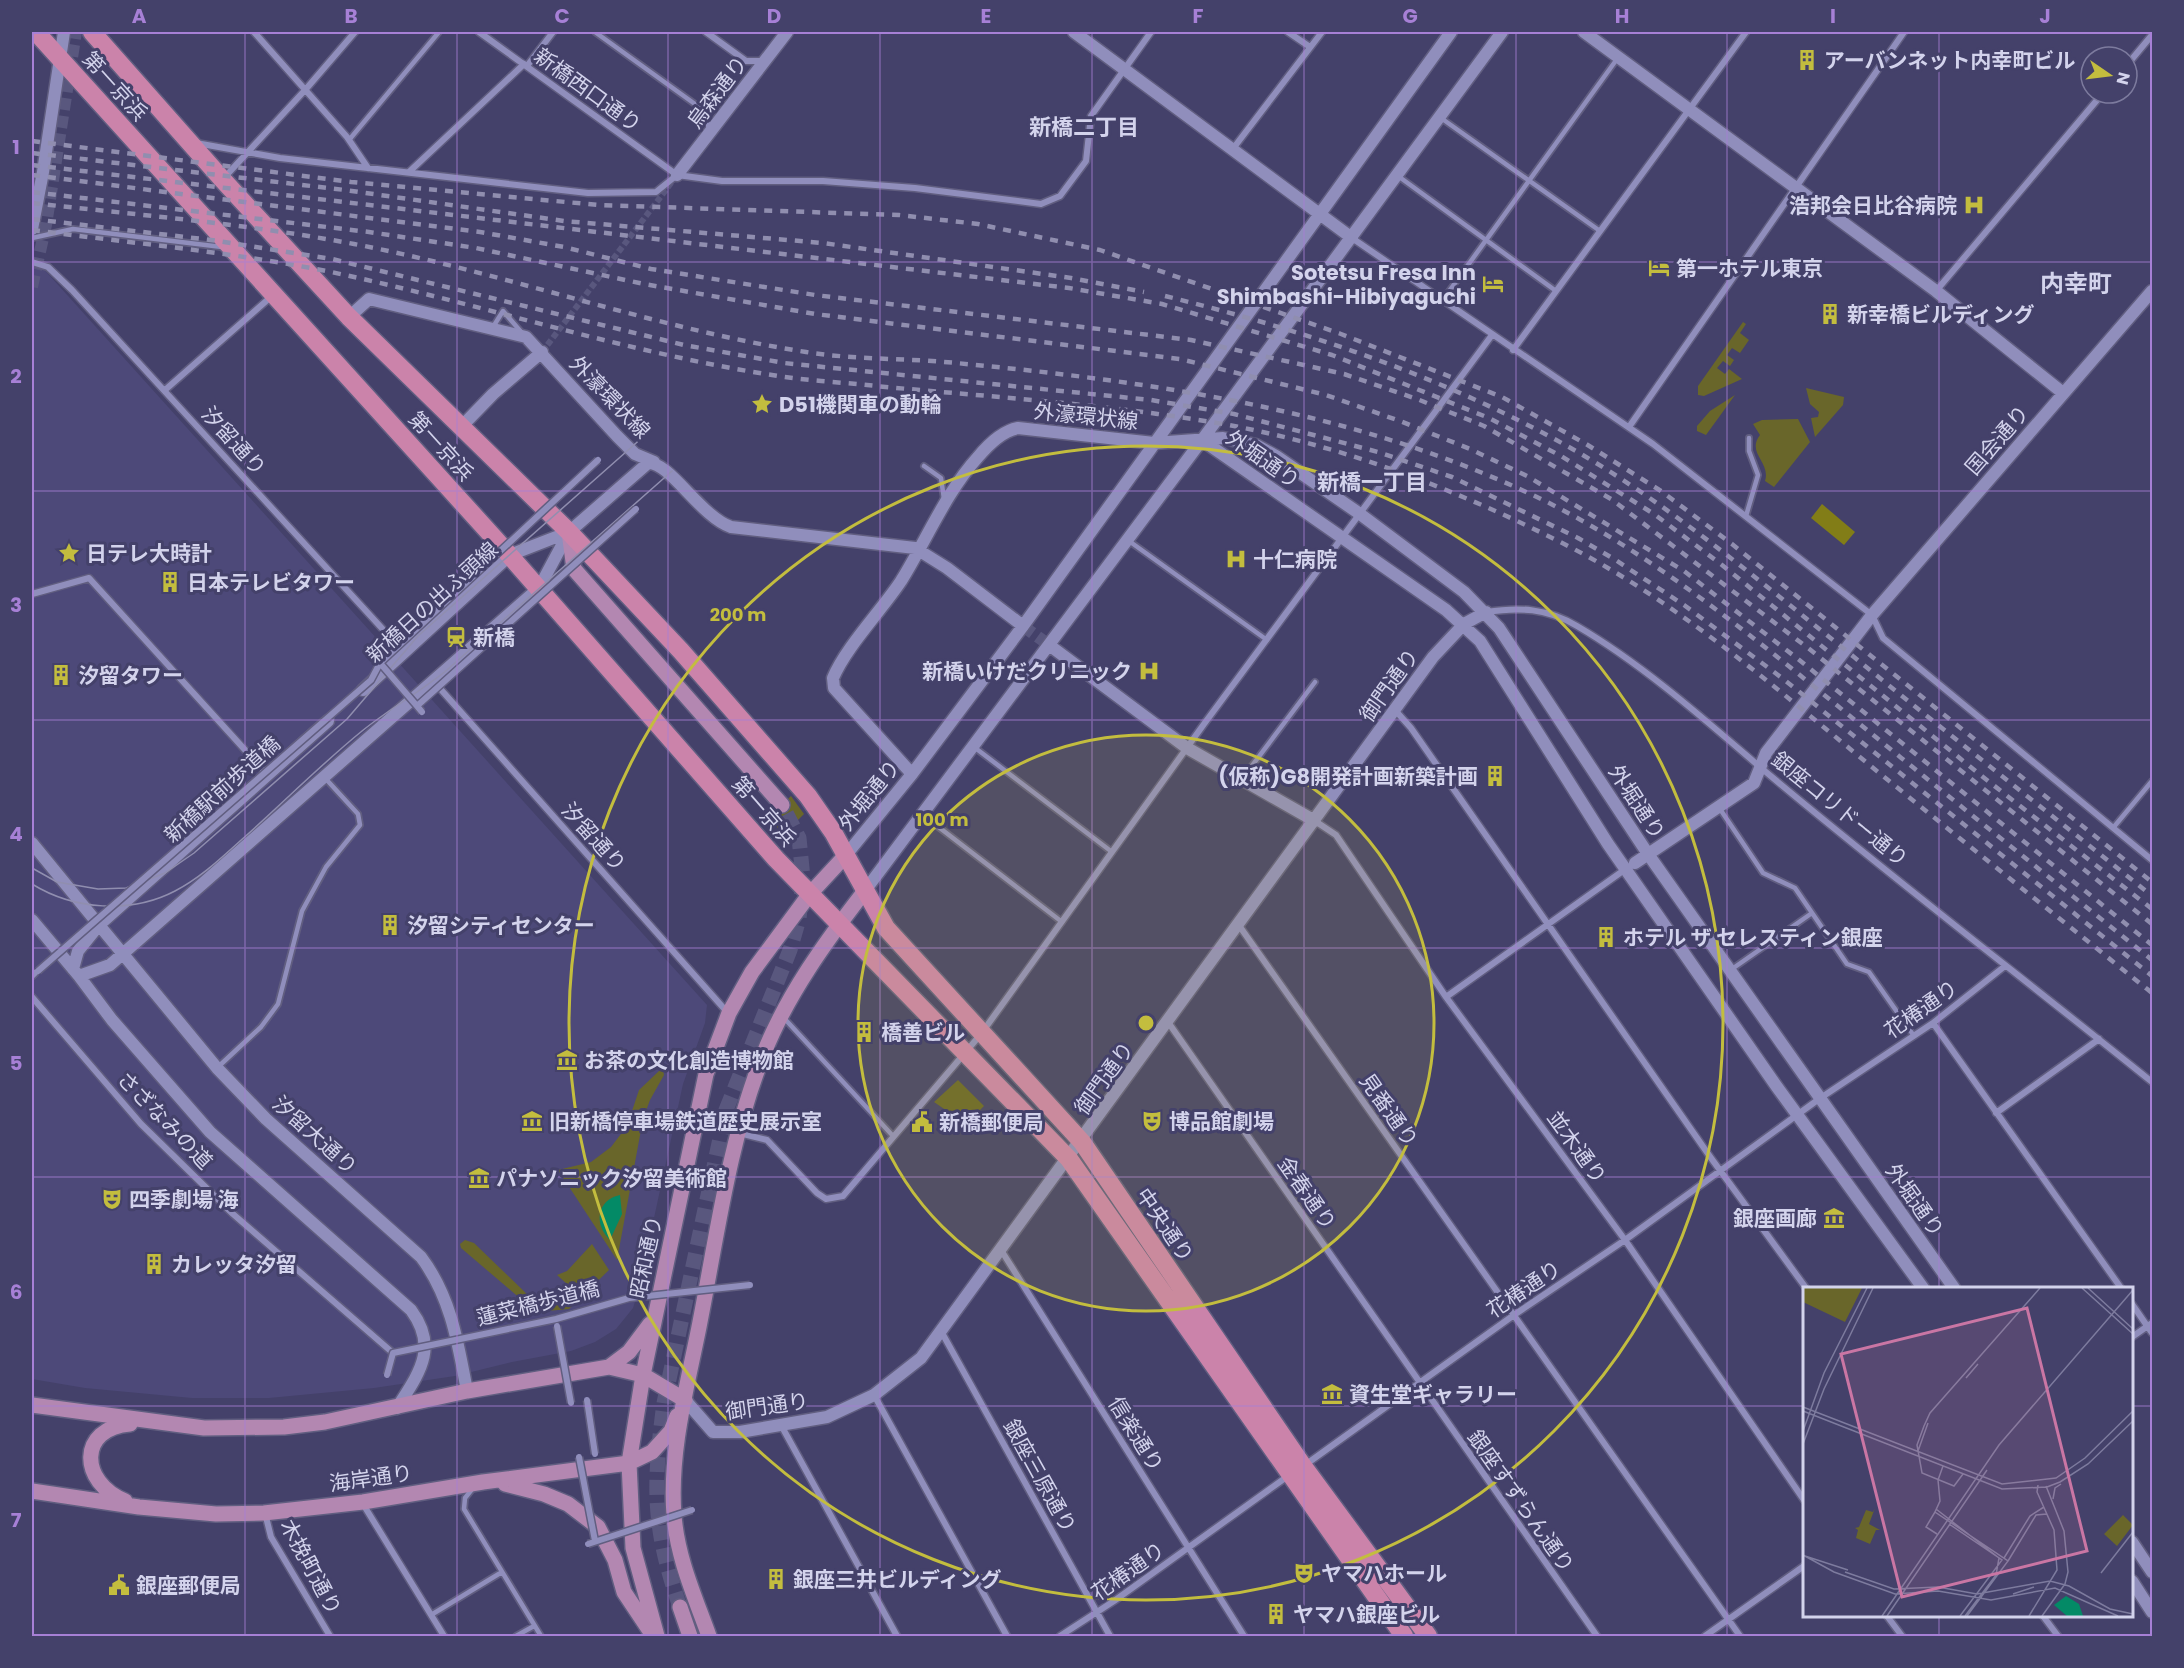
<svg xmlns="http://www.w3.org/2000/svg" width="2184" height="1668" font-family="Poppins,'Noto Sans JP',sans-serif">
<rect width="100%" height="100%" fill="#44416a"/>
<path fill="#4d4979" d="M32,256L707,1005L705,1023L683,1084L638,1292L633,1308L625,1318L616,1329L595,1342L571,1351L512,1362L455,1376L374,1388L269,1398H192L85,1388L32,1379Z"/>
<path fill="#69662a" d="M1743,322L1746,324L1740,333L1749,340L1740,353L1732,348L1727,355L1734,360L1730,366L1723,361L1717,368L1725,374L1729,369L1742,379L1704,396L1698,395V386Z
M1806,388L1844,397L1843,405L1815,437L1811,418L1818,417L1819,412L1810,404Z
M1735,395L1706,435L1697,431V426L1710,411Z
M1798,419L1810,442L1774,487L1765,481C1771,462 1746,453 1760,435L1753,424L1762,420Z
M791,796L804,814L784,834L768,818Z
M663,1070L664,1075L650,1100L643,1119L617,1260L558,1170L591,1162L611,1147L627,1126L639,1090L659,1071Z
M958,1080L984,1106L966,1124L934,1102Z
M465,1240L474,1243L533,1300C548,1308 564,1303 577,1293L557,1275L567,1271L592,1244L609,1270L569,1309L536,1312L461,1248L460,1244Z"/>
<path fill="#827d17" d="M1822,504L1855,532L1844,545L1811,518Z"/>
<path fill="#038a66" d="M620,1195L622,1214L610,1240C594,1225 596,1200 620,1195Z"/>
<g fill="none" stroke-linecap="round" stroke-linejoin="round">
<path stroke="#59577e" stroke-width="6" stroke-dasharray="6 3" stroke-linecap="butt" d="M542,352L675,178"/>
<path stroke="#59577e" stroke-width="12" stroke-dasharray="12 6" stroke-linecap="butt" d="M32,287L46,225L76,32
M1023,626L1049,645"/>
<path stroke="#59577e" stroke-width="15" stroke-dasharray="15 8" stroke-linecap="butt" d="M680,1607C652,1526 653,1486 664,1403L726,1110L790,950L799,919L803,878L799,838L782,805"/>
<defs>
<path id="lane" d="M595,32L706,112L709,131
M1441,118L1600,231
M349,140L439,32
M1398,176L1556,291
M32,238L73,229L222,247
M1442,301L1617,59
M493,327L503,311L522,333
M924,466L941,478L944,499
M1746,516L1758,475L1749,451V438
M1129,541L1267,640
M974,747L1112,852
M1242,779L1315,682
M1720,809L1763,873L1795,888L1847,964L1869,972L1914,1036
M923,815L1062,922
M2113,828L2152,781
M1732,969L1812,913
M783,1017L893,1136
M218,1067L261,1027L278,1004L302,911L326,867L360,825L358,814L325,778
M473,1488L465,1498L464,1509L541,1636
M431,1615L502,1572
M516,1636L534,1626"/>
<path id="street" d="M254,32L347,137L368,168
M479,32L677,175L722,181H823L915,188L1041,204L1060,196L1086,161L1091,116L1151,32
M706,32L746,61H764
M1288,32L1310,47
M2127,65L2152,35
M527,66L553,32
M196,143L280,158L588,193L656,192L677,175
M1232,150L1322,32
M409,172L524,64
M223,179L306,89L355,32
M1352,238L1653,444L1872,615L1883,638L2152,860
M32,262L48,267L72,290L400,648
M1936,291L2103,93
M1513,350L1746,32
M165,390L273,295
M1629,427L1904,32
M32,594L89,578L265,772
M1486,612C1519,607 1547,608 1577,626C1642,664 1703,718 1760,767C1888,875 2022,977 2152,1082
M436,684L728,1013
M1395,710L1411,728L1711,1158L1806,1288
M1315,821L1336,835L1446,997L1625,1240L1804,1500
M1238,924L1740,1636
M32,976L35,973
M32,997L141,1124L233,1214L393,1353
M1446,997L1627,868
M1168,1022L1597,1636
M1933,1023L2121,1288
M1996,1113L2099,1039
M739,1133L767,1140L817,1193L826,1199L843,1196L981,1034L1204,724L1492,335
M1001,1250L1244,1636
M2132,1304L2152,1333
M941,1331L1110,1636
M2132,1337L2152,1323
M874,1395L1007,1636
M781,1425L897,1636
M1305,1465L1514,1315L1625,1240L1819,1099L1933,1023L2005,966
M363,1504L444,1636
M265,1513L271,1537L330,1636
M1887,1616L1902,1636
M2043,1616L2058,1636
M1060,1636L1114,1601L1288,1476
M1705,1636L1804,1566"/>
<path id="secondary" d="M1074,32L1352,238
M1584,32L1936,291L2063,393
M677,175L787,32
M32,229L43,172L64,32
M349,317L369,299L526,337L617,436L635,454L654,462
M462,426L493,394L542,352
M1202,440L1446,610L1480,641L1608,844L1777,1087L1923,1288
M1049,645L1187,748L1315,821
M363,690L510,555L569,532
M912,774L834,688L833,678C846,647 881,611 901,581C926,541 946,492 978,457C988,445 1002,431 1018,428L1154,443L1223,438L1256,445L1276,456L1360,514L1464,592L1499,628L1648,854L1954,1288
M32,843L99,925L328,721
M846,855L912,774L1023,626L1451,32
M1635,863L1754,783L1766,753L1872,615L2152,291
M864,892L1202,440L1502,32
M32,920L79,976L110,965L539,588L569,532L648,463C669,461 701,517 731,527L915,548L947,568L1023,626
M73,969L78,951L99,925L217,1068L266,1119L421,1257C451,1297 458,1343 467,1391
M79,976L112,1020L210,1132L411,1310C439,1348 419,1373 397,1408
M685,1400L713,1432H740L827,1417L874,1395L921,1358L1433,657L1464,624L1486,612
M2132,1542L2152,1572
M2132,1581L2152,1612"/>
<path id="primary" d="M569,532L574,569L782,805
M609,1367L629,1352L650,1324
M32,1405L204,1428L284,1427L325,1422L467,1391L609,1367L643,1375L685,1400
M505,1484L544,1494L568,1504L598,1527L615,1560L624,1592L652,1634
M32,1491L139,1507L216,1514L264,1513L363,1502L483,1482L629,1463L652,1452L671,1431L677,1416
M125,1501C79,1482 78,1428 130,1424
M680,1607L690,1636
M657,1636L633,1548L629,1463L643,1375L706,1074L729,1013L752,972L809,895L846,855
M709,1636C695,1597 677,1557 674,1515C669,1453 687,1387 699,1327C717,1236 729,1140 764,1053C787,995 826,941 864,892"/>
<path id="highway" d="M36,32L496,540L776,859L1069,1159L1404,1636
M92,32L222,179L349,317L569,532L681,651L808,796L833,832L886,928L1082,1142L1303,1466L1428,1636"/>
</defs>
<use href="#lane" stroke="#615e80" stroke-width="8"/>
<use href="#street" stroke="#615e80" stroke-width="9"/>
<use href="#secondary" stroke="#615e80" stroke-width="15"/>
<use href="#primary" stroke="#615e80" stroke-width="18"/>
<use href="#highway" stroke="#615e80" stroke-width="21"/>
<use href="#lane" stroke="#908ebc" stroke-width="4.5"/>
<use href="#street" stroke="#908ebc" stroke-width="6"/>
<use href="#secondary" stroke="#908ebc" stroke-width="12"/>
<use href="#primary" stroke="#b387b1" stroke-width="15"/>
<use href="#highway" stroke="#cb83aa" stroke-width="18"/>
<path stroke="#908eaf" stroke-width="1.5" d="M32,868L57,882L98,889L126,888L165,873L194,853L347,719L418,636L644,436
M32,884C74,910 131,914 175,891C200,878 220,859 240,841C281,805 320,765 362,731C389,709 420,692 447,670L672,471"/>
<path stroke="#908eaf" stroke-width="4.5" stroke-dasharray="8 8" stroke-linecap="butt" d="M32,141L351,182L598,205L899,215L978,224L1100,250L1341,334L1502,397L1586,444L1661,491L1732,544L2152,882
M32,153L345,190L564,221L823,243L1071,278L1144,292
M32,165L1069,288L1162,304L1332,355L1489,418L1561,456L1654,514L1722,565L1983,777L2152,909
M32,175L480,232L564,247L651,269L815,295L1191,340L1344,374L1417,399L1484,426L1611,499L1808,648L2152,924
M32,192L369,232L476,248L644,284L815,314L1180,359L1326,395L1400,421L1470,449L1527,476L1684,571L1798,659L2152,945
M32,203C139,215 248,224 354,244C506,273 652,328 806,352C855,360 907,358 956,363C1156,382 1359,411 1541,499C1661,558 1769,650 1872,734C1965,810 2059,885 2152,960
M32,219L211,240L332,259L684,345L784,363L1151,400L1234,414L1378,452L1452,477L1578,538L1614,559L1684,605L1782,678L2152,976
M32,230C131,243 232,252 331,272C478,303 623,352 772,375C806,381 842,382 876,386C991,397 1108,404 1223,424C1345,446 1461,491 1572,548C1681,605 1777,689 1872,767C1965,843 2059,918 2152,993
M1165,296C1307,331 1448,378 1576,451C1676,509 1764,585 1854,657C1953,738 2053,816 2152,896"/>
<defs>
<path id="street-bridge" d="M374,656L380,663L598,460
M422,712L417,706L636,509
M38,971L371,680L380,663L417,706
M557,1326L571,1403
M387,1375L393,1353L556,1319L629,1298L750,1285
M587,1400L595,1454
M579,1457L595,1541
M588,1544L692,1510"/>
</defs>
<use href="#street-bridge" stroke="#615e80" stroke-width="9" stroke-linecap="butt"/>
<use href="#street-bridge" stroke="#908ebc" stroke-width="6"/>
</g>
<path fill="none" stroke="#a780d6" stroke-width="1.5" stroke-opacity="0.55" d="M245,32V1636M457,32V1636M668,32V1636M880,32V1636M1092,32V1636M1304,32V1636M1516,32V1636M1727,32V1636M1939,32V1288M32,262H2152M32,491H2152M32,720H2152M32,948H2152M32,1177H2152M32,1406H1804M2132,1406H2152M1939,1616V1636"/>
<circle cx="1146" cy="1023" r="288" fill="#c3bd3e" fill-opacity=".12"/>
<g fill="none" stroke="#c3bd3e" stroke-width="3">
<circle cx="1146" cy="1023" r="288"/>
<circle cx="1146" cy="1023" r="577"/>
</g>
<defs>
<symbol id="building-bare" viewBox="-9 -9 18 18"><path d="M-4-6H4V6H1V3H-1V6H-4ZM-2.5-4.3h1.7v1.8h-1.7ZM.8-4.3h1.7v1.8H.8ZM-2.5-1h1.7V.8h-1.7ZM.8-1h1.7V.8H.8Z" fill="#c3bd3e" stroke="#44416a" stroke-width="2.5" paint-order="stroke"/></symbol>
<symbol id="hospital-bare" viewBox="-9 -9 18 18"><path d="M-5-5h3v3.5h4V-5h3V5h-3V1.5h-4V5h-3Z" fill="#c3bd3e" stroke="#44416a" stroke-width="2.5" paint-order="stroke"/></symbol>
<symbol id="hotel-bare" viewBox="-9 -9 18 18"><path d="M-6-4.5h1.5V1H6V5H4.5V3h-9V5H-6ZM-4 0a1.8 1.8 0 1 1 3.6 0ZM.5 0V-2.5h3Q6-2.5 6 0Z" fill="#c3bd3e" stroke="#44416a" stroke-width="2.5" paint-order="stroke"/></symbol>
<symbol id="sight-bare" viewBox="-9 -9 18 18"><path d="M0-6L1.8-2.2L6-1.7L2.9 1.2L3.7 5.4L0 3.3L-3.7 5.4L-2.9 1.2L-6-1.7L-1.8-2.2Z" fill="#c3bd3e" stroke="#44416a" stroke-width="2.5" paint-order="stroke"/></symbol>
<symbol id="station-bare" viewBox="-9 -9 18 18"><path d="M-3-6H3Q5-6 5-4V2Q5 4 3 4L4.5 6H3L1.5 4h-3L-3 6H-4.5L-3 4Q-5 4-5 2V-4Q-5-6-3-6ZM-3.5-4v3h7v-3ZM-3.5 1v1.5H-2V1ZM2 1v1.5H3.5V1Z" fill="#c3bd3e" stroke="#44416a" stroke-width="2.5" paint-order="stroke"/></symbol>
<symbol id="museum-bare" viewBox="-9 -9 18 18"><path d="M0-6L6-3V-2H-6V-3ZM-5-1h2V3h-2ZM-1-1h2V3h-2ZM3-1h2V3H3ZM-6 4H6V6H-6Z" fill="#c3bd3e" stroke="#44416a" stroke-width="2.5" paint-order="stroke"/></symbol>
<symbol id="theatre-bare" viewBox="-9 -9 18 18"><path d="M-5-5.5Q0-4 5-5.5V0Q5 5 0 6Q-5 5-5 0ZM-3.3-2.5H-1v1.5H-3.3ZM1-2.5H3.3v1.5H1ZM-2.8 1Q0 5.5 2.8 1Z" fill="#c3bd3e" stroke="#44416a" stroke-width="2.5" paint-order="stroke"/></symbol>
<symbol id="civic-bare" viewBox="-9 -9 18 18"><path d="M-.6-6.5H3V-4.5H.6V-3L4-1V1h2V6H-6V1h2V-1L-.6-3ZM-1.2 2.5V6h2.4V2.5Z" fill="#c3bd3e" stroke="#44416a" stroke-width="2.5" paint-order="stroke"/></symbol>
</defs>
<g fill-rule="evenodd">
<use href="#building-bare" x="1792" y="45" width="30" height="30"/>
<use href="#hospital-bare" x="1959" y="190" width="30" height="30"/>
<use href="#hotel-bare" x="1644" y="253" width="30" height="30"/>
<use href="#hotel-bare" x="1478" y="269" width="30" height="30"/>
<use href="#building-bare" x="1815" y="299" width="30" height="30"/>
<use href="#sight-bare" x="747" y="389" width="30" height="30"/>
<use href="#sight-bare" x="54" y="538" width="30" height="30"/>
<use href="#hospital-bare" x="1221" y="544" width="30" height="30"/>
<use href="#building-bare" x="155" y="567" width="30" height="30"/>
<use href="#station-bare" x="441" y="622" width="30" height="30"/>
<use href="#hospital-bare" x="1134" y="656" width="30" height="30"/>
<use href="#building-bare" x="46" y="660" width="30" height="30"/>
<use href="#building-bare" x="1480" y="761" width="30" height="30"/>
<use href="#building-bare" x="375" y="910" width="30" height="30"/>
<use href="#building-bare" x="1591" y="922" width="30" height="30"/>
<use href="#building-bare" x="849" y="1017" width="30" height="30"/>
<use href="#museum-bare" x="552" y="1045" width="30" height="30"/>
<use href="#museum-bare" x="517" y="1106" width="30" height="30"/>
<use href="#theatre-bare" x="1137" y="1106" width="30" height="30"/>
<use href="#civic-bare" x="907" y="1107" width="30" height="30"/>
<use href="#museum-bare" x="464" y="1163" width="30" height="30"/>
<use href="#theatre-bare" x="97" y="1184" width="30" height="30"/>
<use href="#museum-bare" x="1819" y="1203" width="30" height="30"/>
<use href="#building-bare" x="139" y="1249" width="30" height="30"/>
<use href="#museum-bare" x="1317" y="1379" width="30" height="30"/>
<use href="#theatre-bare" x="1289" y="1558" width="30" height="30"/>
<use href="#building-bare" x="761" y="1564" width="30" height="30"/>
<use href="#civic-bare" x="104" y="1570" width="30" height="30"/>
<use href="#building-bare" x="1261" y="1599" width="30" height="30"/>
</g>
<g text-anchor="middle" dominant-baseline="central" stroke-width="6" stroke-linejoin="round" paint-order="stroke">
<g font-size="21" font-weight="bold" fill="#d3d3ec" stroke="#44416a" text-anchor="start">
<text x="1824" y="60">アーバンネット内幸町ビル</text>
<text x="1957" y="205" text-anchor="end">浩邦会日比谷病院</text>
<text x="1676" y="268">第一ホテル東京</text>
<text x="1476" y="272" text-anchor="end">Sotetsu Fresa Inn<tspan x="1476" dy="24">Shimbashi-Hibiyaguchi</tspan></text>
<text x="1847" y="314">新幸橋ビルディング</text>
<text x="779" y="404">D51機関車の動輪</text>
<text x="86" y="553">日テレ大時計</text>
<text x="1253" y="559">十仁病院</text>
<text x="187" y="582">日本テレビタワー</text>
<text x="473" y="637">新橋</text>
<text x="1132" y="671" text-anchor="end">新橋いけだクリニック</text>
<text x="78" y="675">汐留タワー</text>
<text x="1478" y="776" text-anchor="end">(仮称)G8開発計画新築計画</text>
<text x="407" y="925">汐留シティセンター</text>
<text x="1623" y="937">ホテル ザ セレスティン銀座</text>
<text x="881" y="1032">橋善ビル</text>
<text x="584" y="1060">お茶の文化創造博物館</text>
<text x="549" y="1121">旧新橋停車場鉄道歴史展示室</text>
<text x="1169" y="1121">博品館劇場</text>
<text x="939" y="1122">新橋郵便局</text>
<text x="496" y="1178">パナソニック汐留美術館</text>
<text x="129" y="1199">四季劇場 海</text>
<text x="1817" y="1218" text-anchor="end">銀座画廊</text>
<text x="171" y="1264">カレッタ汐留</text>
<text x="1349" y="1394">資生堂ギャラリー</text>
<text x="1321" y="1573">ヤマハホール</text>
<text x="793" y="1579">銀座三井ビルディング</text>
<text x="136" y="1585">銀座郵便局</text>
<text x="1293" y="1614">ヤマハ銀座ビル</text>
</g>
<g font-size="21" fill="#d3d3ec" stroke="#44416a">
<text transform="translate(115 86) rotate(48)">第一京浜</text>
<text transform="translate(588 90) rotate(36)">新橋西口通り</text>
<text transform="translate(717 92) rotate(-53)">烏森通り</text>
<text transform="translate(610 397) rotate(46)">外濠環状線</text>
<text transform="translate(1086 416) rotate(6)">外濠環状線</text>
<text transform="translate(1997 440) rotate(-49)">国会通り</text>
<text transform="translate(234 441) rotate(48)">汐留通り</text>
<text transform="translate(441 446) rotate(48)">第一京浜</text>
<text transform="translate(1263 459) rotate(35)">外堀通り</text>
<text transform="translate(432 602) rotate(-42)">新橋日の出ふ頭線</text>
<text transform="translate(1389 685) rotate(-54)">御門通り</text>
<text transform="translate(222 789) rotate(-42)">新橋駅前歩道橋</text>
<text transform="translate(869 795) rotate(-51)">外堀通り</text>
<text transform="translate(1637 802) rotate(57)">外堀通り</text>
<text transform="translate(1840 809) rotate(39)">銀座コリドー通り</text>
<text transform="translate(764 811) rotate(49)">第一京浜</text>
<text transform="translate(594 837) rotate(48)">汐留通り</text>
<text transform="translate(1921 1009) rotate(-35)">花椿通り</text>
<text transform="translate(1104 1078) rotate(-54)">御門通り</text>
<text transform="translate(1389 1110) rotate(55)">見番通り</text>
<text transform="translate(165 1120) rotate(46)">さざなみの道</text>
<text transform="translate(315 1135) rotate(42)">汐留大通り</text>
<text transform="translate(1577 1147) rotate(54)">並木通り</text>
<text transform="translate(1307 1193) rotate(55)">金春通り</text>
<text transform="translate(1915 1200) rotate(55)">外堀通り</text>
<text transform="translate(1165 1225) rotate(56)">中央通り</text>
<text transform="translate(646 1257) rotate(-78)">昭和通り</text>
<text transform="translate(1524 1289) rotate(-34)">花椿通り</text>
<text transform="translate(538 1303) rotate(-14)">蓮菜橋歩道橋</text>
<text transform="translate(767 1406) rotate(-8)">御門通り</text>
<text transform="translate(1136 1434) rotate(58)">信楽通り</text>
<text transform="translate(1040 1476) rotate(61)">銀座三原通り</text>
<text transform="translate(371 1478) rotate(-8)">海岸通り</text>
<text transform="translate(1521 1501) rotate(55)">銀座すずらん通り</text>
<text transform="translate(311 1567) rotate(62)">木挽町通り</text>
<text transform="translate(1128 1571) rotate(-35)">花椿通り</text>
</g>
<g font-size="22" font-weight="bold" fill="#d3d3ec" stroke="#44416a">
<text x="1084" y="127">新橋二丁目</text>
<text x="1372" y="482">新橋一丁目</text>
</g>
<g font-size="24" font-weight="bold" fill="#d3d3ec" stroke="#44416a">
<text x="2076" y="283">内幸町</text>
</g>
</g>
<g transform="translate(1803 1287)">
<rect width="330" height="330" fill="#44416a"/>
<path d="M0,1H59L42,35L0,15ZM72,221L66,237L77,243H73L67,257L53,251L55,243L52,241L56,240L63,223L70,225ZM320,228L330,238L314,259L301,247Z" fill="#69662a"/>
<path d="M263,309L276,317L280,329H264L251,318Z" fill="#038a66"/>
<path fill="none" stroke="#7d7b9e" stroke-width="1.5" d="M279,1L330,47M285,1L330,42M163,91L175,77M0,120L199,197L253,191L282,171L330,124M0,124L199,202L244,200L257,195L285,177L330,134M0,144L21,86L64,1M0,157L21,102L70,1M115,164L125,136M140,179L135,193L137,214L132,225L205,274L164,329M160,187L151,199L119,186L114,158L121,139L127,126L237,1M250,212L252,201L258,197M133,222L196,271L193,288L162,329M132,225L123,240L134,247M146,237L199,273L157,329M0,268L31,285L92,307L135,304L188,313L252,301L315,329M2,269L45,283M201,271L227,229L241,220M205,274L233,228L244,227M42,285L91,302L135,300L174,307L247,294L266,299L307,322L330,327M298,286L330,245M210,307L231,300M79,329L196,158L330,3M84,329L184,183M226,329L254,283L251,243L234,205L235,198M239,329L262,297L265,285L261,244L243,199"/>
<path fill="#ca76a4" fill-opacity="0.15" stroke="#ca76a4" stroke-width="3" d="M224,21L284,264L99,310L38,67Z"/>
<rect width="330" height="330" fill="none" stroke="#d3d3ec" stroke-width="3"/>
</g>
<circle cx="1146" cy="1023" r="9" fill="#c3bd3e" stroke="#44416a" stroke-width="3"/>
<g font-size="18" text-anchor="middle" font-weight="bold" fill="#c3bd3e" stroke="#44416a" stroke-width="6" stroke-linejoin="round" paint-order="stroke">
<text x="738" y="621">200 m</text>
<text x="942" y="826">100 m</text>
</g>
<rect width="2184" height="1668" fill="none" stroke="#44416a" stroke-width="66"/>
<g transform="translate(2109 75) rotate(104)"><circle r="28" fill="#44416a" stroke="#7d7b9e" stroke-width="1.5"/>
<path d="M0-4.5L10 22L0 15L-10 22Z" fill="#c3bd3e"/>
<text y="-9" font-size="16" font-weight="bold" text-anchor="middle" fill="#d3d3ec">N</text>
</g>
<rect x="33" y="33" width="2118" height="1602" fill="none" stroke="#a780d6" stroke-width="2"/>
<g font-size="20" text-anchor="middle" font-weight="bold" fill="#a780d6">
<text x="139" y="23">A</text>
<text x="351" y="23">B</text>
<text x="562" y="23">C</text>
<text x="774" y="23">D</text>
<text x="986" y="23">E</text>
<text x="1198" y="23">F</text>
<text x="1410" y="23">G</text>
<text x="1622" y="23">H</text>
<text x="1833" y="23">I</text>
<text x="2045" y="23">J</text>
<text x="16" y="154">1</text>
<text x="16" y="383">2</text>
<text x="16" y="612">3</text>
<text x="16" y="841">4</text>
<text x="16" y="1070">5</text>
<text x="16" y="1299">6</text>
<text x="16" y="1527">7</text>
</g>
</svg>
